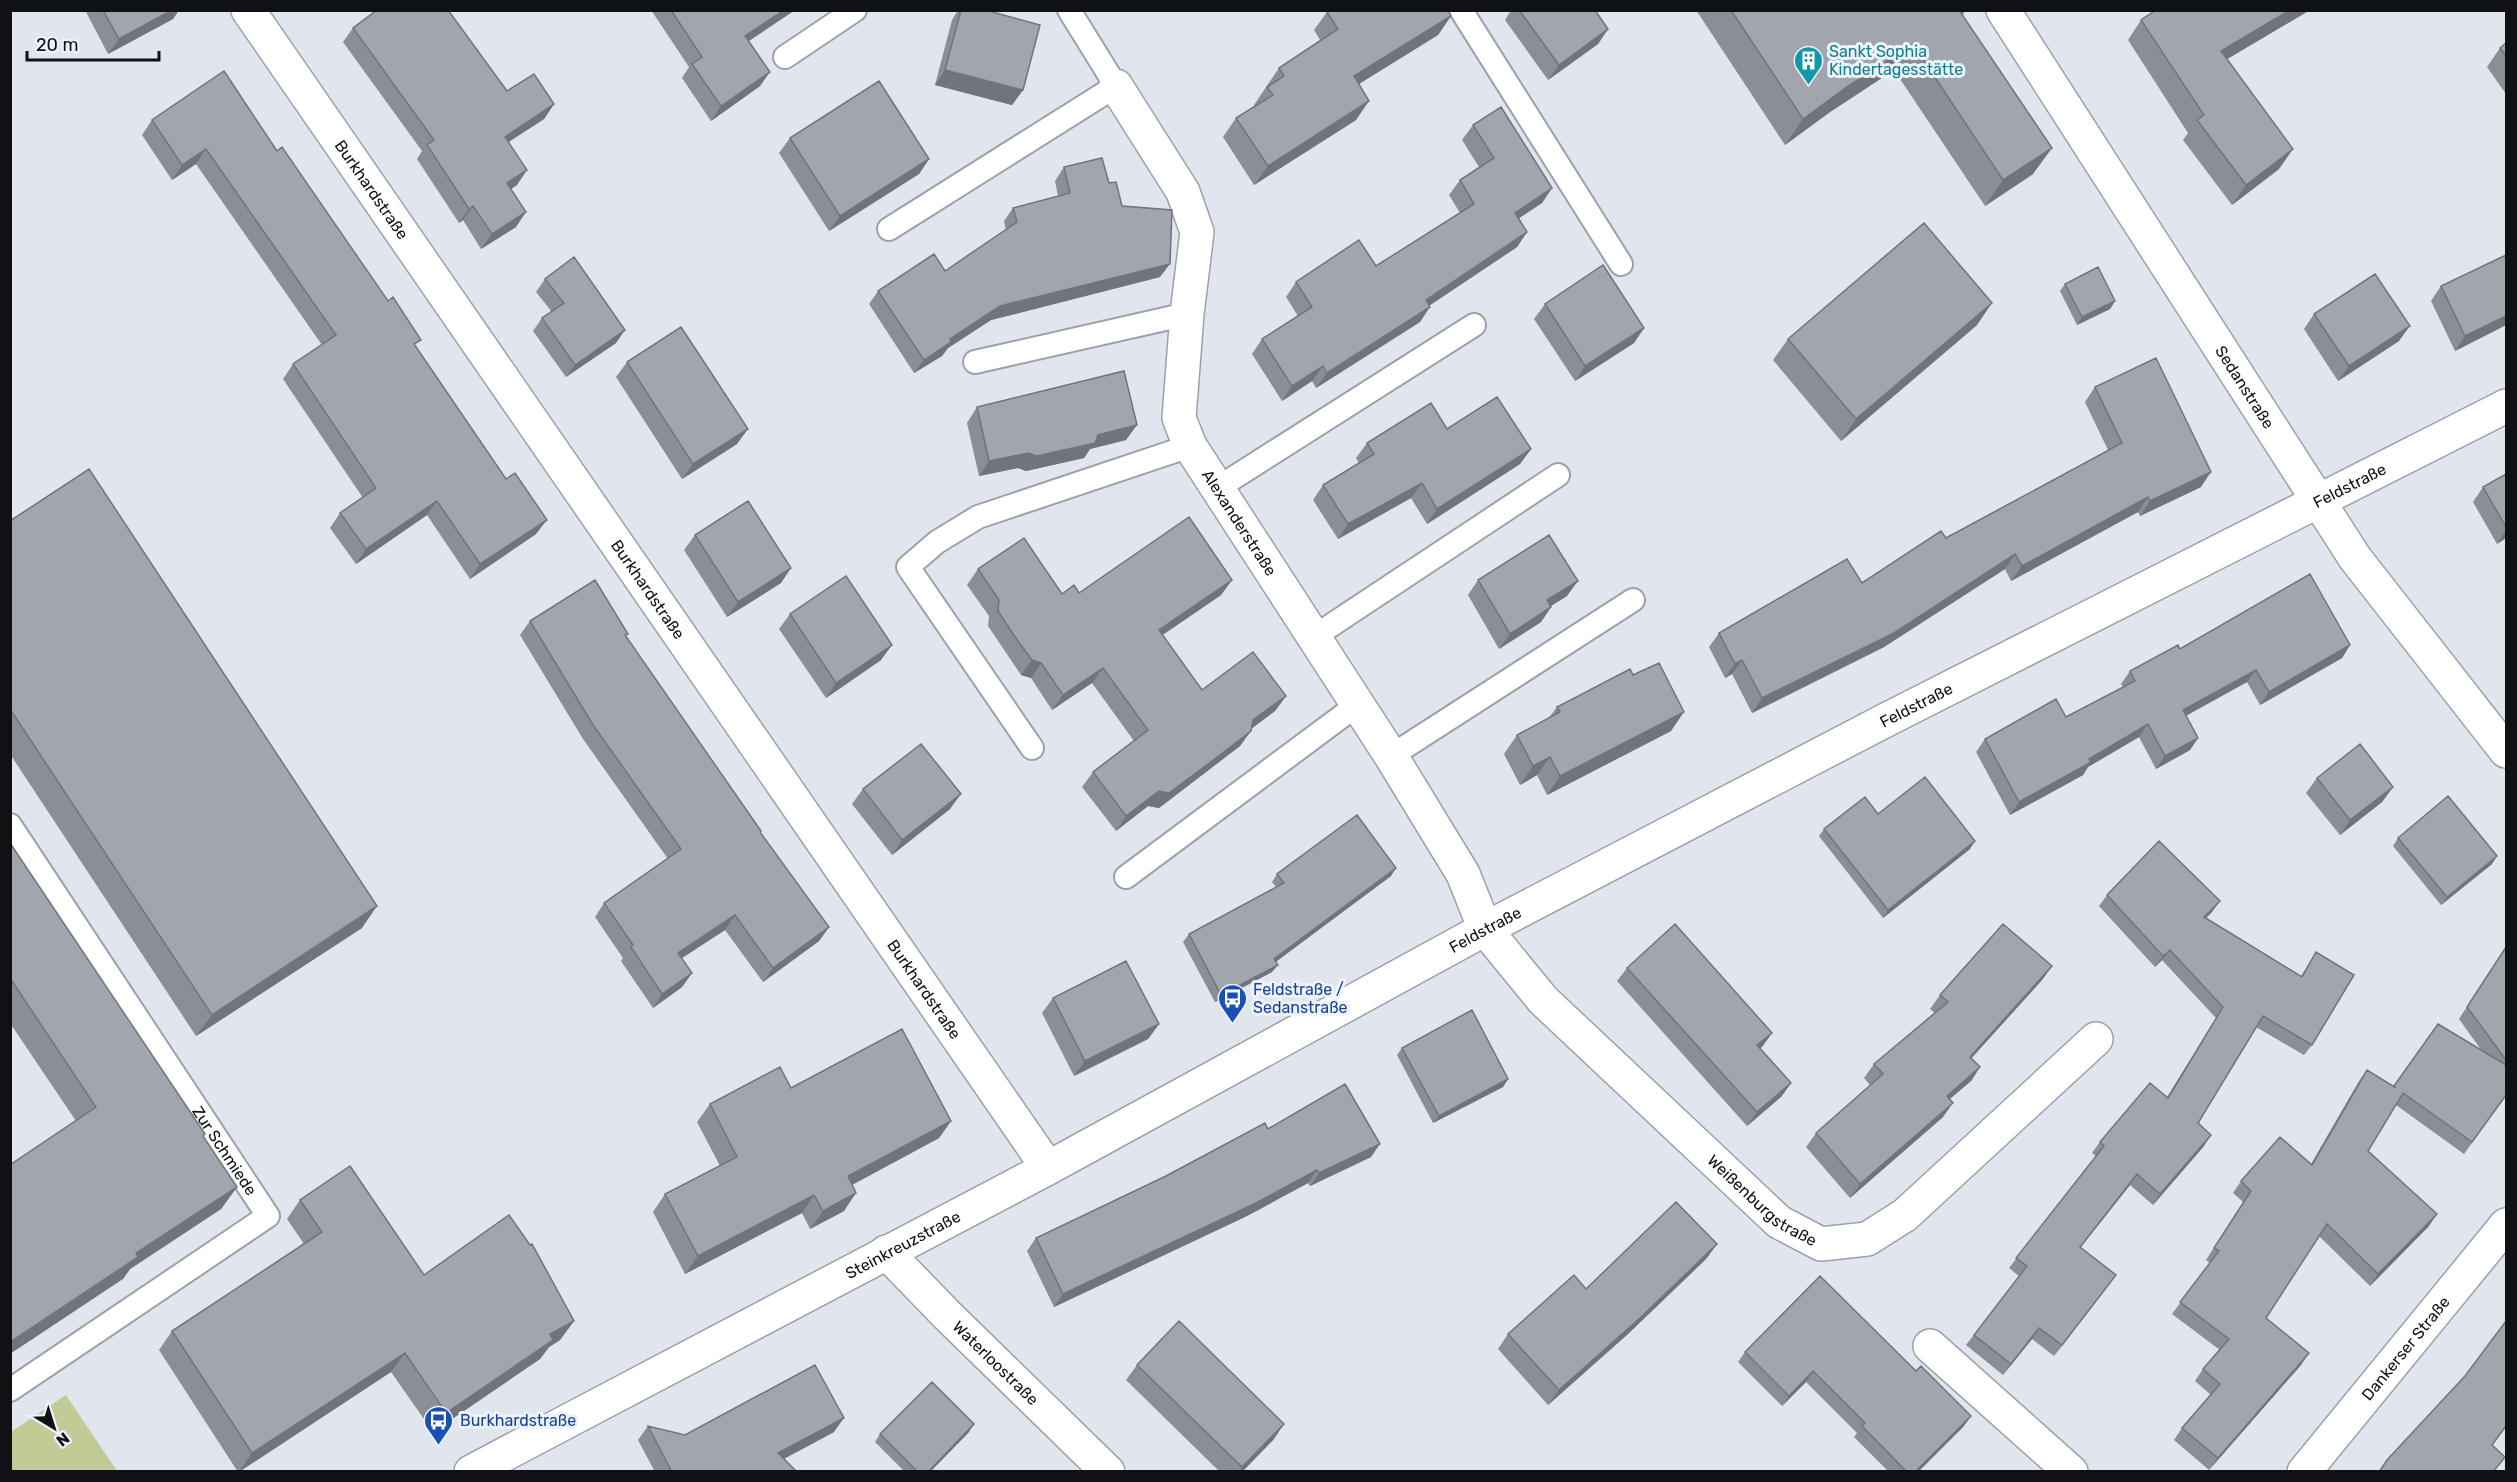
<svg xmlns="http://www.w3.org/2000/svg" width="2517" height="1482" font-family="Rubik,sans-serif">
<rect width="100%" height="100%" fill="#e0e5ee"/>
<path fill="#c2cb95" d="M66,1395L117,1471H11V1432Z"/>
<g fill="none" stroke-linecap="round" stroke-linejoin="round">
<defs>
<g id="lane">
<path d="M1461,10L1621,264"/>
<path d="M785,57L855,10"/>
<path d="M889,229L1116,86L1069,10"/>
<path d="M975,362L1187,314"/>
<path d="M1216,489L1474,325"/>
<path d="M1312,638L1558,475"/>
<path d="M1032,748L908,567L937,542L978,517L1190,446"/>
<path d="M1391,756L1633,600"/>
<path id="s1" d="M10,825L268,1216L10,1390"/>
<path d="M1126,877L1357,705"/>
</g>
<g id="street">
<path id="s2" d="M248,10L1048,1168"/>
<path id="s3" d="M2003,10L2355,558L2506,751"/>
<path id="s4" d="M1116,86L1183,192L1197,232L1187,314L1179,418L1190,446L1391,756L1463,874L1485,929L1543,1000L1779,1222L1821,1244L1867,1239L1905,1215L2096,1039"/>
<path id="s5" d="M886,1252L947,1315L1108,1472"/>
<path d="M1930,1346L2071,1472"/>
<path id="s6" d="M471,1472L1048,1168L1485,929L1886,720L2506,406"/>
<path id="s7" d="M2304,1472L2506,1225"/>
</g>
</defs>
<use href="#lane" stroke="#9ca1a9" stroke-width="26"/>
<use href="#street" stroke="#9ca1a9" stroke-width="36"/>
<use href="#lane" stroke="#fff" stroke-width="22"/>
<use href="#street" stroke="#fff" stroke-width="33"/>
</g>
<path fill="#8a8f96" d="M85,10H179L173,19L108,54Z
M651,10H795L749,41L760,86L711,121L682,78L689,67Z
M958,10H985L1023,90L1012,105L935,85L952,20Z
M1511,10H1595L1608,29L1598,44L1548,80L1505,20Z
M1696,10H1965L1963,15L2033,174L1985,206L1894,70L1830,112L1785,145Z
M2310,10L2227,59L2279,169L2232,205L2183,140L2188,133L2128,40L2141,20Z
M1327,12L1451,16L1438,35L1359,84L1356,120L1254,185L1223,137L1236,118L1255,107L1254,105L1279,68L1320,40L1314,30Z
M353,28L507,91L554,104L544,119L508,142L517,185L511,189L516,227L481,249L463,220L459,223L417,159L422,151L343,42Z
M2506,43V94L2487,67L2500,48Z
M152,120L277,151L416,347L536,534L470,579L427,515L356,564L330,528L340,513L363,498L283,379L293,364L322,345L196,164L172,180L142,135Z
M1473,125L1552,188L1542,203L1519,218L1527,232L1517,247L1429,306L1420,322L1316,388L1312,381L1282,401L1252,354L1262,339L1298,316L1286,297L1296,282L1376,266L1460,213L1449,195L1460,180L1479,167L1462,140Z
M790,138L929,159L919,174L829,231L779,153Z
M1064,167L1109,183L1160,277L991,320L948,348L942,356L914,373L869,304L878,291L945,271L1006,230L1004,221L1013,208L1058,196L1055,181Z
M2506,255V325L2455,351L2431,301L2441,286Z
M545,279L616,343L566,377L533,331L542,318L552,312L536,292Z
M2065,284L2115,301L2110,309L2077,325L2060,291Z
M1545,304L1644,328L1634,343L1575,381L1534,319Z
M2314,314L2399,341L2338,381L2304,329Z
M1977,325L1841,441L1773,360L1788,339Z
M627,362L737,444L682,479L616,377Z
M2095,387L2201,487L2140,516L2138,512L2011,581L2005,569L1884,647L1752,713L1732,674L1725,678L1709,647L1719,633L1862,583L2108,450L2085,402Z
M977,407L1126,440L1090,449L1084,458L1026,471L1018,468L979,476L967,423Z
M1447,429L1531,449L1520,464L1427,524L1411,498L1338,539L1313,500L1323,485L1359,463L1356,458L1367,443Z
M2506,474V538L2497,544L2473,502L2483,487Z
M10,521L362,928L196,1036L10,754Z
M695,535L781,583L727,617L684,550Z
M978,569L1062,594L1232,580L1221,595L1162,635L1202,690L1286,696L1275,711L1251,729L1240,746L1159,808L1148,806L1116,831L1082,787L1093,772L1134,741L1092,683L1052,710L1031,678L1021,675L988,626L989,616L967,585Z
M1478,580L1567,596L1551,606V607L1541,622L1499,649L1468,595Z
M790,614L881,660L826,698L779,629Z
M530,621L626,636L760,833L829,927L819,941L763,982L725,930L682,958L692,973L682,987L653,1008L621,961L623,958L595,917L604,903L668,859L583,739L520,635Z
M2350,645L2342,658L2260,705L2247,682L2186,716L2198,738L2190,750L2156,769L2139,737L2088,767L2083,775L2010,815L1976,752L1985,739L2066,717L2123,687L2121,684L2130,671L2180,649Z
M1633,675L1671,731L1547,795L1537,775L1520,785L1504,754L1517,735L1548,719L1557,707Z
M2317,778L2393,787L2382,802L2340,835L2306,793Z
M863,789L950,809L892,855L852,804Z
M1878,814L1970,849L1883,918L1819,836L1824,829Z
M2398,838L2492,864L2441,905L2393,846Z
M10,843L205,1134L203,1137L237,1187L221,1209L130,1269L123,1279L76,1121L10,1023Z
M1277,874L1391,876L1276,961L1272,972L1215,1002L1183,942L1189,934L1276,887L1272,882Z
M2107,895L2212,912L2206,918L2301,976L2316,952L2312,1045L2304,1055L2256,1027L2198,1123L2204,1146L2153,1205L2130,1185L2080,1248L2108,1286L2054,1356L2032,1339L2003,1375L1966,1345L2019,1276L2009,1268L2096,1156L2092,1153L2100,1142L2167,1097L2216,1018L2162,960L2155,967L2099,906Z
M2506,947V1096L2464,1154L2396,1105L2368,1151L2429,1226L2370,1286L2319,1236L2266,1318L2301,1365L2209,1470L2174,1440L2182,1428L2211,1395L2195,1381L2203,1369L2220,1350L2172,1314L2210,1263L2206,1260L2243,1202L2233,1193L2241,1181L2311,1164L2359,1081L2367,1070L2394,1087L2482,1051L2459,1019Z
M2052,966L2042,980L1971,1058L1980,1067L1971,1081L1949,1099L1943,1117L1850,1198L1806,1147L1816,1133L1870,1085L1864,1078L1874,1064L1935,1013L1930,1009L1940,995Z
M1627,968L1772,1033L1760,1049L1791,1083L1781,1097L1747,1126L1617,981Z
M1053,998L1159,1024L1148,1039L1074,1076L1042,1013Z
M1402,1048L1508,1079L1503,1087L1433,1123L1397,1055Z
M791,1088L951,1121L939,1138L852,1185L844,1211L810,1229L802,1213L685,1274L653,1212L665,1194L720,1166L697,1122L710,1104Z
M1268,1129L1371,1157L1310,1186L1308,1183L1247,1216L1054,1307L1027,1251L1036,1238Z
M300,1200L424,1275L574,1321L560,1340L549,1347L540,1359L433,1432L391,1372L238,1472L159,1350L172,1331L304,1244L287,1219Z
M1717,1244L1706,1259L1629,1333L1548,1405L1498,1349L1508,1334L1586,1289Z
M1745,1352L1916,1371L1971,1416L1963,1427L1918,1472H1889L1854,1437L1857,1433L1806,1382L1782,1406L1738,1362Z
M1137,1365L1274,1439L1242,1472H1220L1126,1380Z
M648,1426L685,1435L834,1432L784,1459L797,1472H655L638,1440Z
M969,1432L930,1472H905L875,1442L880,1434Z"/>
<path fill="#71747a" d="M172,10H179L173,19L108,54L119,39Z
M784,10H795L735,50L745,36Z
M2290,10H2310L2207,71L2221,51Z
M1451,16L1438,35L1341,95L1354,76Z
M1608,29L1598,44L1548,80L1559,65Z
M1913,44L1894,70L1830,112L1785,145L1803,119L1848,86Z
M945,70L1023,90L1012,105L935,85Z
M770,72L760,86L711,121L721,106Z
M1369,101L1356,120L1254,185L1268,166Z
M554,104L544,119L495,151L505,137Z
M2052,148L2033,174L1985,206L2003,180Z
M206,149L196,164L172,180L182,165Z
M2293,149L2279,169L2232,205L2246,185Z
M929,159L919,174L829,231L840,216Z
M527,170L517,185L497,198L507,183Z
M1552,188L1542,203L1504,228L1515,213Z
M473,206L463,220L459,223L469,209Z
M526,212L516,227L481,249L492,234Z
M1527,232L1517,247L1415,315L1426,300Z
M1170,264L1160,277L991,320L948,348L942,356L914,373L924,360L950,339L1000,306Z
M2115,301L2110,309L2077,325L2082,317Z
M1992,303L1977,325L1841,441L1856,419Z
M1430,307L1420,322L1316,388L1327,373Z
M2506,316V325L2455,351L2465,336Z
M2410,326L2399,341L2338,381L2349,366Z
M1644,328L1634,343L1575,381L1585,366Z
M625,330L616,343L566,377L575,365Z
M1323,366L1312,381L1282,401L1292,386Z
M1137,425L1126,440L1090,449L1084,458L1026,471L1018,468L979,476L989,461Z
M748,429L737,444L682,479L693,464Z
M1531,449L1520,464L1427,524L1437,509Z
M2211,472L2201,487L2140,516L2150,501Z
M1422,483L1411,498L1338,539L1348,524Z
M2148,497L2138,512L2011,581L2022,566Z
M437,501L427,515L356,564L366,549Z
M547,520L536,534L470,579L480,564Z
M2506,530V538L2497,544Z
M2015,554L2005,569L1884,647L1752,713L1762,698Z
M791,568L781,583L727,617L738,602Z
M1232,580L1221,595L1148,645L1159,630Z
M1578,581L1567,596L1536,615L1547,600Z
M1551,607L1541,622L1499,649L1510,634Z
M892,645L881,660L826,698L836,683Z
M2350,645L2342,658L2260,705L2269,692Z
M1032,660L1041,663L1031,678L1021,675Z
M1742,660L1732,674L1725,678L1735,664Z
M1103,668L1092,683L1052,710L1063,695Z
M2256,670L2247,682L2174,722L2183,710Z
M1286,696L1275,711L1243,735L1253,720Z
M1684,712L1671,731L1547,795L1560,776Z
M2148,724L2139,737L2088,767L2083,775L2010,815L2019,802Z
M1251,731L1240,746L1159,808L1148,806L1116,831L1126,816L1159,791Z
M2198,738L2190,750L2156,769L2165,756Z
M1550,757L1537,775L1520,785L1533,766Z
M2393,787L2382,802L2340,835L2350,820Z
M961,794L950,809L892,855L902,840Z
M1975,841L1970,849L1883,918L1888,910Z
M2497,856L2492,864L2441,905L2447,897Z
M1396,868L1391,876L1269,967L1274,959Z
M2220,901L2212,912L2196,928L2204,917Z
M377,906L362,928L196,1036L212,1015Z
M735,915L725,930L668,967L678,953Z
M829,927L819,941L763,982L773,968Z
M2170,950L2162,960L2155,967L2163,956Z
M1278,965L1272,972L1215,1002L1221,995Z
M2052,966L2042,980L1960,1071L1970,1057Z
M692,973L682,987L653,1008L662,994Z
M1159,1024L1148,1039L1074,1076L1085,1061Z
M1772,1033L1762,1047L1747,1059L1757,1045Z
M1980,1067L1971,1081L1937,1110L1947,1096Z
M1508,1079L1503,1087L1433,1123L1439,1116Z
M1791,1083L1781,1097L1747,1126L1757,1112Z
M1953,1103L1943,1117L1850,1198L1860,1184Z
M951,1121L939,1138L835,1194L848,1176Z
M2211,1135L2204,1146L2153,1205L2160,1194Z
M1380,1144L1371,1157L1310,1186L1319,1173Z
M1317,1170L1308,1183L1247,1216L1054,1307L1063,1294Z
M2137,1174L2130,1185L2072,1258L2080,1247Z
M237,1187L221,1209L130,1269L123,1279L10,1354V1342L136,1253Z
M856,1193L844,1211L810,1229L823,1211Z
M814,1195L802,1213L685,1274L698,1256Z
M2437,1214L2429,1226L2370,1286L2378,1274Z
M1717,1244L1706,1259L1629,1333L1548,1405L1559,1390Z
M2116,1275L2108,1286L2054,1356L2062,1345Z
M574,1321L560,1340L549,1347L540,1359L433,1432L446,1413L550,1334Z
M2039,1328L2032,1339L2003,1375L2011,1364Z
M405,1353L391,1372L239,1472L252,1453Z
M2309,1353L2301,1365L2209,1470L2218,1458Z
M1813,1371L1806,1382L1782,1406L1789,1396Z
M1971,1416L1963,1427L1918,1472H1915Z
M844,1418L834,1432L768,1467L778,1453Z
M974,1424L969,1432L930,1472H928Z
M1284,1424L1274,1439L1242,1472H1239L1242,1467Z"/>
<path fill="#a1a6ae" stroke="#71747a" stroke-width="1.5" d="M103,10H172L119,39Z
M377,10H448L507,91L534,74L554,104L505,137L527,170L507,183L526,212L492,234L473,206L469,209L427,145L434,140L353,28Z
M671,10H784L745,36L770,72L721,106L692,64L702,57Z
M961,10H985L1040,25L1023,90L945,70Z
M1329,10H1448L1451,16L1354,76L1369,101L1268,166L1236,118L1273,95L1267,87L1284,76L1279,68L1338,29L1327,12Z
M1519,10H1595L1608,29L1559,65Z
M1731,10H1965L1961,13L2052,148L2003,180L1913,44L1848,86L1803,119Z
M2156,10H2290L2221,51L2293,149L2246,185L2197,120L2204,115L2141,20Z
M2506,43V56L2500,48Z
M224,71L277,151L282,147L388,301L393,297L421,340L414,344L506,479L515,473L547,520L480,564L437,501L366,549L340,513L376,488L293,364L336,335L206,149L182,165L152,120Z
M879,81L929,159L840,216L790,138Z
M1501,107L1552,188L1515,213L1527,232L1426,300L1430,307L1327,373L1323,366L1292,386L1262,339L1312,307L1296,282L1359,240L1376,266L1474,204L1460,180L1494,158L1473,125Z
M1102,158L1109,183L1116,182L1122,206L1172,210L1170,264L1000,306L950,339L951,342L924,360L878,291L934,254L945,271L1017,222L1013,208L1070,193L1064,167Z
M1924,223L1992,303L1856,419L1788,339Z
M2506,255V316L2465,336L2441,286Z
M574,257L625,330L575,365L542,318L564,303L545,279Z
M1603,265L1644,328L1585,366L1545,304Z
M2098,267L2115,301L2082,317L2065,284Z
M2375,274L2410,326L2349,366L2314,314Z
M681,327L748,429L693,464L627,362Z
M2156,358L2211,472L2150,501L2148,497L2022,566L2015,554L1894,633L1762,698L1742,660L1735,664L1719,633L1847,559L1862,583L1941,531L1946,538L2122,443L2095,387Z
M1124,371L1137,425L1098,435L1095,443L1037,456L1028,453L989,461L977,407Z
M1497,397L1531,449L1437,509L1422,483L1348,524L1323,485L1374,454L1367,443L1431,403L1447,429Z
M89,469L377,906L212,1015L10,709V521Z
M2506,474V527L2483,487Z
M748,501L791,568L738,602L695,535Z
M1189,517L1232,580L1159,630L1202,690L1253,652L1286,696L1253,720L1251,731L1212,761L1169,793L1159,791L1126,816L1093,772L1148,730L1103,668L1063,695L1041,663L1032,660L1015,637L998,611L999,600L978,569L1024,538L1062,594L1074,585L1079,593Z
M1549,535L1578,581L1547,600L1551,607L1510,634L1478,580Z
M2310,574L2350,645L2269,692L2256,670L2183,710L2198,738L2165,756L2148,724L2089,759L2091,762L2019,802L1985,739L2056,699L2066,717L2135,681L2130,671L2178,645L2180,649Z
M846,576L892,645L836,683L790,614Z
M595,580L628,634L625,635L761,831L760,832L829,927L773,968L735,915L678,953L692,973L662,994L631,947L633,945L604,903L681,849L593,725L530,621Z
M1659,663L1684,712L1560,776L1550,757L1533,766L1517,735L1560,712L1557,707L1630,669L1633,675Z
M921,744L961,794L902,840L863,789Z
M2360,744L2393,787L2350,820L2317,778Z
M1925,777L1975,841L1888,910L1824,829L1865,797L1878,814Z
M2448,796L2497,856L2447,897L2398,838Z
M1357,815L1396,868L1274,959L1278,965L1221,995L1189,934L1284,883L1277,874Z
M2159,841L2220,901L2204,917L2302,977L2316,952L2354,975L2312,1045L2263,1016L2198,1123L2211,1135L2160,1194L2137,1174L2080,1247L2116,1275L2062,1345L2039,1328L2011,1364L1974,1335L2027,1266L2016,1258L2104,1146L2100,1142L2150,1083L2168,1098L2223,1007L2170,950L2163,956L2107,895Z
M10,843L205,1134L203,1136L237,1187L136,1253L138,1257L10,1342V1165L96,1107L10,978Z
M1675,924L1772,1033L1757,1045L1791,1083L1757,1112L1627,968Z
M2003,924L2052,966L1970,1057L1980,1067L1947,1096L1953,1103L1860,1184L1816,1133L1883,1074L1874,1064L1948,1002L1940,995Z
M2506,947V1060L2467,1007Z
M1126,961L1159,1024L1085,1061L1053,998Z
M1472,1010L1508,1079L1439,1116L1402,1048Z
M2438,1024L2506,1065V1095L2472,1142L2403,1093L2368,1151L2437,1214L2378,1274L2327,1224L2266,1318L2309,1353L2218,1458L2182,1428L2220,1384L2203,1369L2229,1339L2180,1302L2219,1251L2214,1248L2251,1191L2241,1181L2280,1137L2312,1165L2367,1070L2396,1088L2394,1086Z
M902,1029L951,1121L848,1176L856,1193L823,1211L814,1195L698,1256L665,1194L737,1157L710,1104L780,1067L791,1088Z
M1345,1084L1380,1144L1319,1173L1317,1170L1256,1203L1063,1294L1036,1238L1166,1176L1265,1123L1268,1129Z
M350,1166L424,1275L509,1215L530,1245L532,1244L574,1321L550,1334L553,1340L446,1413L405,1353L252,1453L172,1331L322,1232L300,1200Z
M1676,1202L1717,1244L1640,1318L1559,1390L1508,1334L1574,1275L1586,1289Z
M1820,1276L1916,1371L1921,1366L1971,1416L1915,1472H1907L1862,1426L1865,1423L1813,1371L1789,1396L1745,1352Z
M1179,1321L1284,1424L1242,1467L1137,1365Z
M2506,1321V1426L2492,1445L2505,1457L2493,1472H2379L2387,1460L2465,1376Z
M815,1365L844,1418L778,1453L797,1472H672L648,1426L685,1435Z
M932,1382L974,1424L928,1472H918L880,1434Z"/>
<defs>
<symbol id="building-pin" viewBox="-11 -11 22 30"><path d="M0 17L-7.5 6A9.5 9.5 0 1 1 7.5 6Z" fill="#0f9aa8" stroke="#edf2fb"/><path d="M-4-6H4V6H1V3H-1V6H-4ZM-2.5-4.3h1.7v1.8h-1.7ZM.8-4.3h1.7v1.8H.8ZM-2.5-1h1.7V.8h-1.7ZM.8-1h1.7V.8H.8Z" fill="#fff"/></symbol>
<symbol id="bus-pin" viewBox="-11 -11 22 30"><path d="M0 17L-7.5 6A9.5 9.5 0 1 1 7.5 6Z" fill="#1a4fb4" stroke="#edf2fb"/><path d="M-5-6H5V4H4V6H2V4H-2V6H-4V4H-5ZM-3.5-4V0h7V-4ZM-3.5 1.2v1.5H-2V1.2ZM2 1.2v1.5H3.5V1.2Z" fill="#fff"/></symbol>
</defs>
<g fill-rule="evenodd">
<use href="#building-pin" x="1792" y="44" width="33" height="45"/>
<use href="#bus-pin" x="1216" y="982" width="33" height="45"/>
<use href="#bus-pin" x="422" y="1404" width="33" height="45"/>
</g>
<g text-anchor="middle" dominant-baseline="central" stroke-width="6" stroke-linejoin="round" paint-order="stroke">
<g font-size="16" fill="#0d838f" stroke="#edf2fb" text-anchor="start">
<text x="1829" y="51">Sankt Sophia<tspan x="1829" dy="18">Kindertagesstätte</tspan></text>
</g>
<g font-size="16" fill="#101114" stroke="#edf2fb">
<text stroke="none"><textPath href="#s2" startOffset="218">Burkhardstraße</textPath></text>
<text stroke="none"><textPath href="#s3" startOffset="448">Sedanstraße</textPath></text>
<text stroke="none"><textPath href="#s6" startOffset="2122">Feldstraße</textPath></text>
<text stroke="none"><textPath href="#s4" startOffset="476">Alexanderstraße</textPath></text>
<text stroke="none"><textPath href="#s2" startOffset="704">Burkhardstraße</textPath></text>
<text stroke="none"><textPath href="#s6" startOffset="1636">Feldstraße</textPath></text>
<text stroke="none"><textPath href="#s6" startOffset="1150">Feldstraße</textPath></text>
<text stroke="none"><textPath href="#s2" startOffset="1190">Burkhardstraße</textPath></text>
<text stroke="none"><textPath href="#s1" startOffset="390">Zur Schmiede</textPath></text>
<text stroke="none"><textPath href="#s4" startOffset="1341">Weißenburgstraße</textPath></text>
<text stroke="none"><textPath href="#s6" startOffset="488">Steinkreuzstraße</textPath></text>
<text stroke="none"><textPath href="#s7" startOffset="160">Dankerser Straße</textPath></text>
<text stroke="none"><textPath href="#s5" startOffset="156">Waterloostraße</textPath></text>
</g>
<g font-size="16" fill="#164399" stroke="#edf2fb" text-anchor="start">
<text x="1253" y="989">Feldstraße /<tspan x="1253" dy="18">Sedanstraße</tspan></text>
<text x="460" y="1420">Burkhardstraße</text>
</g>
</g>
<rect width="2517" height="1482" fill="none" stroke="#101114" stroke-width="24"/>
<g transform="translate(54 1428) rotate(142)" stroke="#edf2fb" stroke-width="4.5" paint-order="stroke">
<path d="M0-4.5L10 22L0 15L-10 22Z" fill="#101114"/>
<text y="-9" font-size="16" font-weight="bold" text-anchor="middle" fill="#101114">N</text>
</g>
<path d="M27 51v9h132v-9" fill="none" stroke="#101114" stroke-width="3"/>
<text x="36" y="51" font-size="18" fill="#101114" stroke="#edf2fb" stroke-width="4.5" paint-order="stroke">20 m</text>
</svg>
